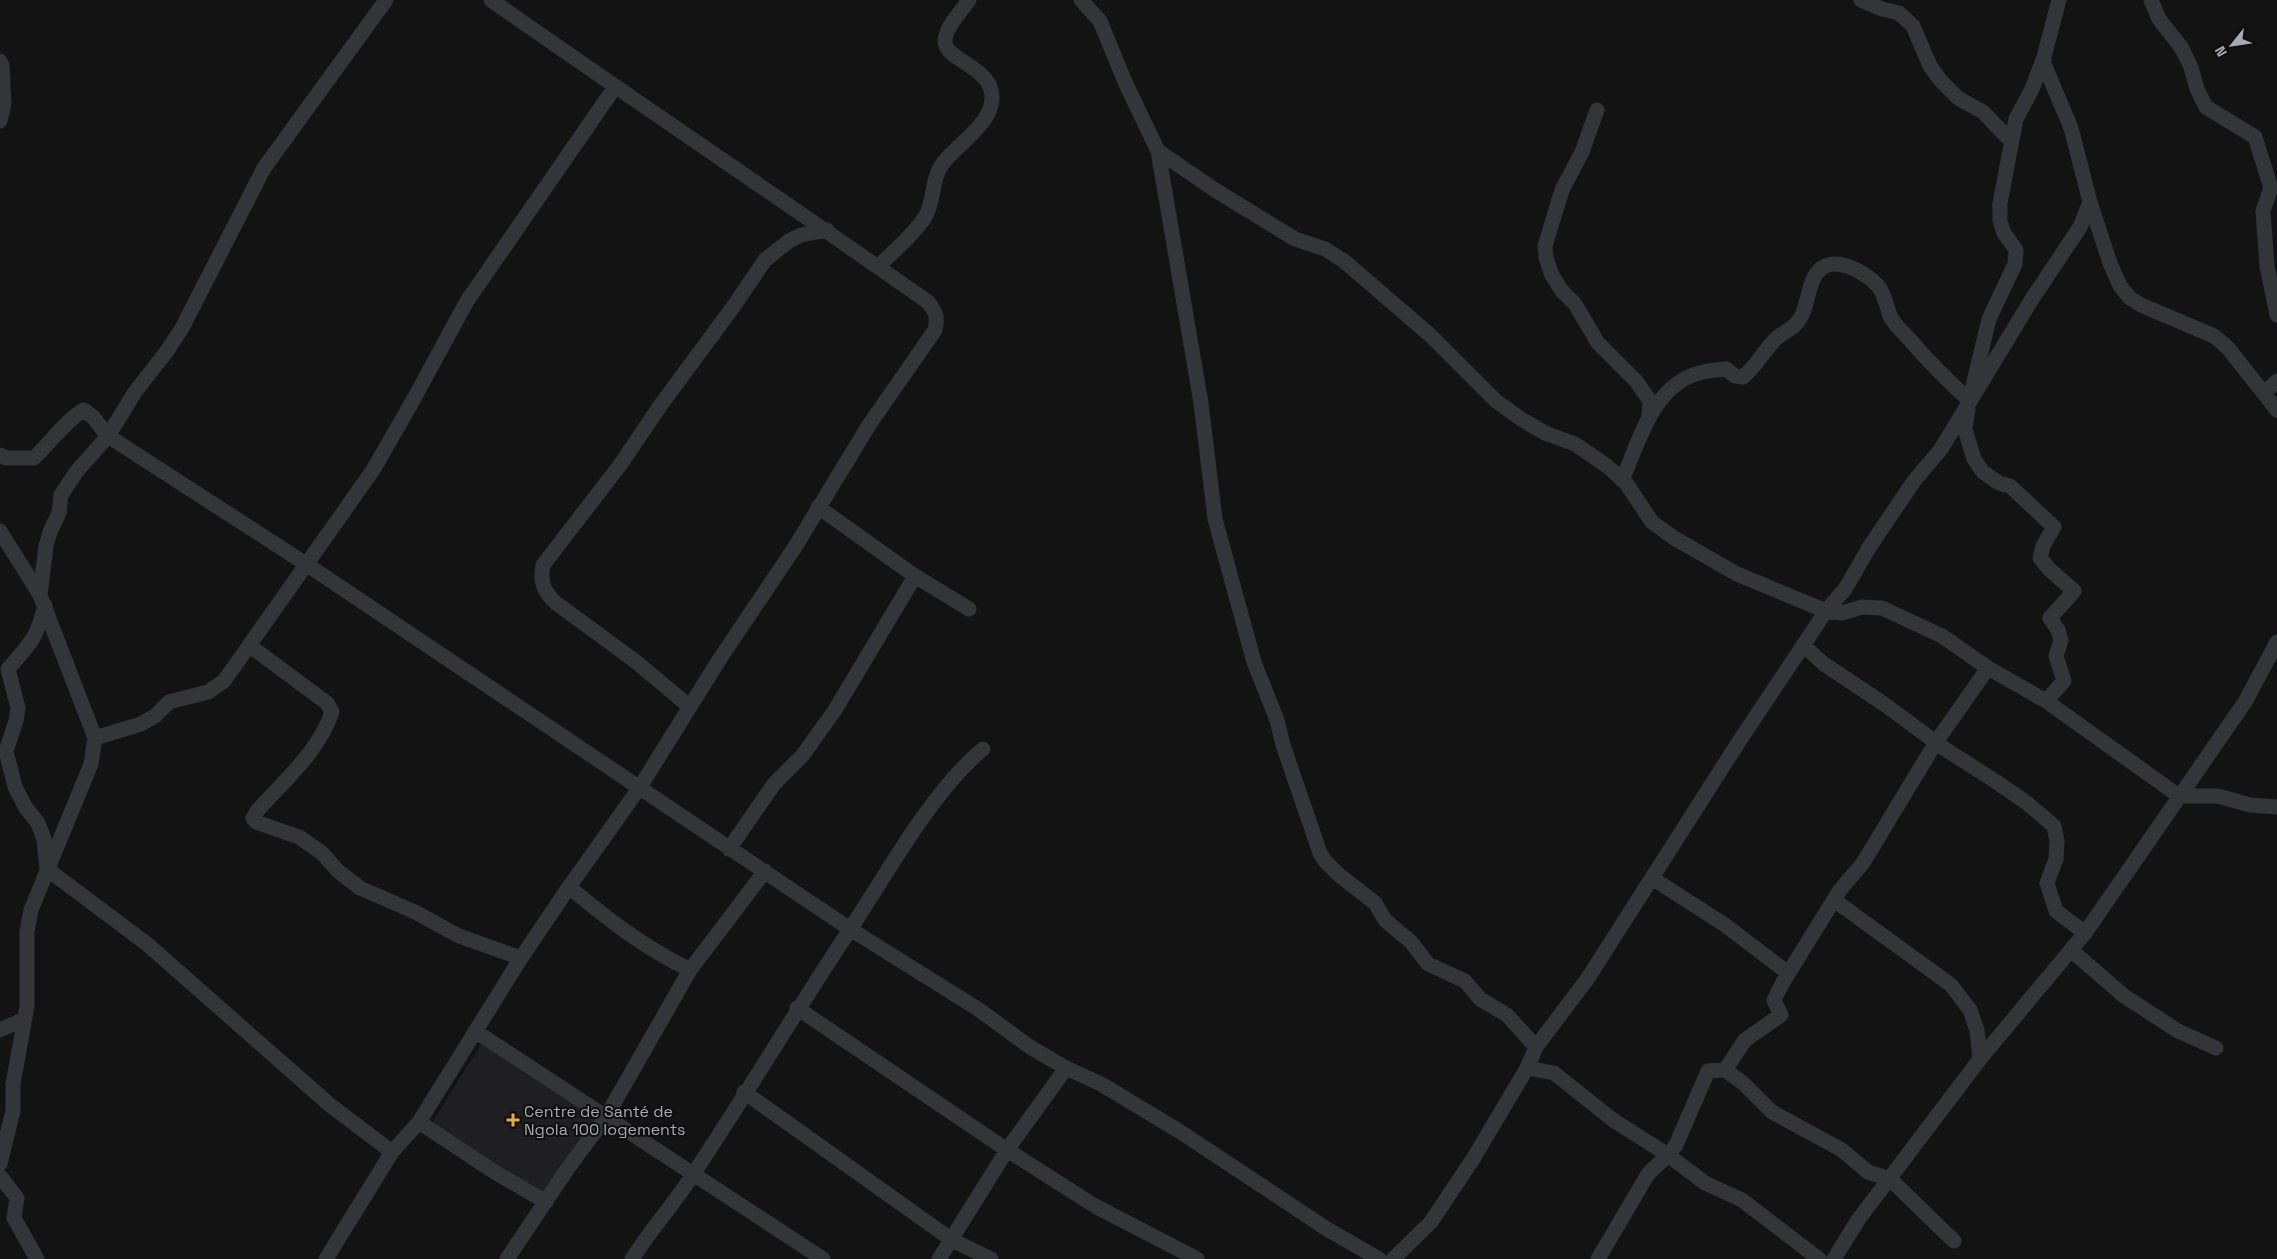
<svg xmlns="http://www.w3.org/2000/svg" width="2277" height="1259" font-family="'Space Grotesk',sans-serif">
<rect width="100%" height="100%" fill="#131314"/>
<path fill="#1f1f21" d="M481,1044L596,1117L546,1197L431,1124Z"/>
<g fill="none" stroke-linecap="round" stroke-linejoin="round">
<path stroke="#343539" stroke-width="15" d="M1081,0L1100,21L1125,82L1158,151L1215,190L1295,239L1325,249L1344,261L1430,335L1496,401L1521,419L1545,433L1575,444L1607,466L1626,483L1652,522L1674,538L1737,574L1826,611L1842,613L1862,607L1882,608L1942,636L1988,668L2046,701L2179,796H2218L2250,805L2277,807
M1861,0L1882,9L1899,13L1913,26L1930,66L1941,81L1958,98L1983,112L2011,141
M2059,0L2044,57V64L2071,128L2090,202L2110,263L2120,286L2130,298L2141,305L2214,336L2228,348L2277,410
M2151,0L2159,19L2181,47L2191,67L2197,89L2206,107L2255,137L2271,188L2263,211L2267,266L2277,315
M0,61L2,65L4,104L0,121
M1597,110L1582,152L1562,190L1545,246L1546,258L1552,275L1562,291L1575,304L1598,343L1636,381L1650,401L1649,417
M1158,151L1201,403L1215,519L1254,662L1277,720L1283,745L1320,853L1325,861L1339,875L1375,903L1385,920L1411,942L1428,964L1465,981L1480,999L1507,1015L1536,1047
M878,267C893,251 913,236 925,217C935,201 931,179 943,163C955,147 987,126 991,105C1000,68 946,62 945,42C945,27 961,12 969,0
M1973,386L1989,319L2015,264L2016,250L2004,233L2000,221V203L2016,119L2032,89L2044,57
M2264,393L2277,381
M1968,410L1965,429L1974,459L1983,472L1999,483L2010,486L2054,527L2043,546L2040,558L2049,569L2074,591L2050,618L2058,630L2061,640L2056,656L2064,681L2046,701
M0,455L6,458H34C49,444 67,419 84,410L93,417L108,436L306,564L850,929L978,1009L1030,1047L1066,1068L1101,1084L1179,1131L1327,1229L1379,1259
M1622,480C1640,440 1653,383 1703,372C1711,370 1719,370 1726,369L1735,376L1743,377C1757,366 1764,349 1778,337C1786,331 1796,327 1801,317C1808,304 1808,286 1816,274C1830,252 1865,271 1878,286C1886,296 1886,307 1891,318C1896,326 1905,334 1911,341C1929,362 1949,382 1970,401
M818,507L915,576L969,609
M0,531L40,595L95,738L91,764L31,910L27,931V1006L13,1084V1111L0,1164
M40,595L46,546L50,532L59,513L61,495L77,471L108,436L135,392L167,351L182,328L264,168L386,0
M45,605C36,641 30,643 8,669L18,708L16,721L6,751L15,787L26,808L38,823L44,839L47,869L147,944L330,1105L392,1152
M1803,645L1824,664L1884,704L1945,749L1995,781L2027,803L2054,826L2057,841L2056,859L2047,883L2056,911L2085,933
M250,646L327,703L332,712C319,751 285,780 258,810L253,818L256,822L299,837L322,853L338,871L360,888L415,912L459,936L521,958
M690,707L635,661L556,603C543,591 540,582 543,565L620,465L660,406L733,307L765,260L789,241L801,235L827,230
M95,738L141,724L155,716L169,702L208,692L224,681L373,470L411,404L467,301L615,87
M729,849L774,784L802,756L835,710L915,576
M1652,878L1725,925L1788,973
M569,887C610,921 642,946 690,970
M1834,900L1951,985L1970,1010L1977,1030L1980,1059
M2071,950L2124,996L2178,1031L2216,1048
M797,1008L1007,1150L1095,1206L1197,1259
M0,1030L25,1019
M475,1031L823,1259
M1527,1068L1554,1073L1613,1120L1668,1155L1705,1183L1742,1200L1819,1259
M1725,1070L1745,1040L1781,1015L1774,1000L1783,982L1840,890L1863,863L1936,742L1988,668
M744,1092L952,1240L991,1259
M419,1122L493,1171L546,1202
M0,1176L17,1198L14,1218L37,1259
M326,1259L392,1152L419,1122L521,958L569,887L640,787L719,660L795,547L869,425L935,330C938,317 936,312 928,302C783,200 636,102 491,0
M507,1259L568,1168L606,1117L690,970L765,871
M632,1259C651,1229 675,1203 694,1173C748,1092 797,1009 851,928C888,872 932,791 983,749
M939,1259L1007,1150L1066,1068
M1393,1259L1431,1222L1473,1159L1527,1068L1536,1047L1588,978L1738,743L1826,611L1845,589L1870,546L1914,481L1941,449L2032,299L2080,227L2090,202
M1598,1259L1648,1174L1668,1155L1676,1145L1708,1071L1725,1070L1743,1083L1772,1112L1842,1150L1868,1172L1890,1179L1954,1241
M1834,1259L1858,1220L1980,1059L2085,933L2245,702L2277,642"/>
</g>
<path fill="#e0ac3f" stroke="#0e0e0f" stroke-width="2" d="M510.5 1112.5h5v5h5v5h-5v5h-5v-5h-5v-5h5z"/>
<g text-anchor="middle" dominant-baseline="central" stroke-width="4" stroke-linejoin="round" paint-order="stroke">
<g font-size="16" fill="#a6aab3" stroke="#0e0e0f" text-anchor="start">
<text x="524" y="1111">Centre de Santé de<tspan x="524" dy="18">Ngola 100 logements</tspan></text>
</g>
</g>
<g transform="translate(2232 45) rotate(240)" stroke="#0e0e0f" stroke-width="4" paint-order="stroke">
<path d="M0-4L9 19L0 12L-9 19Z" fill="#a6aab3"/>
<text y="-8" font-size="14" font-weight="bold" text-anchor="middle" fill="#a6aab3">N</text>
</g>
</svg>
